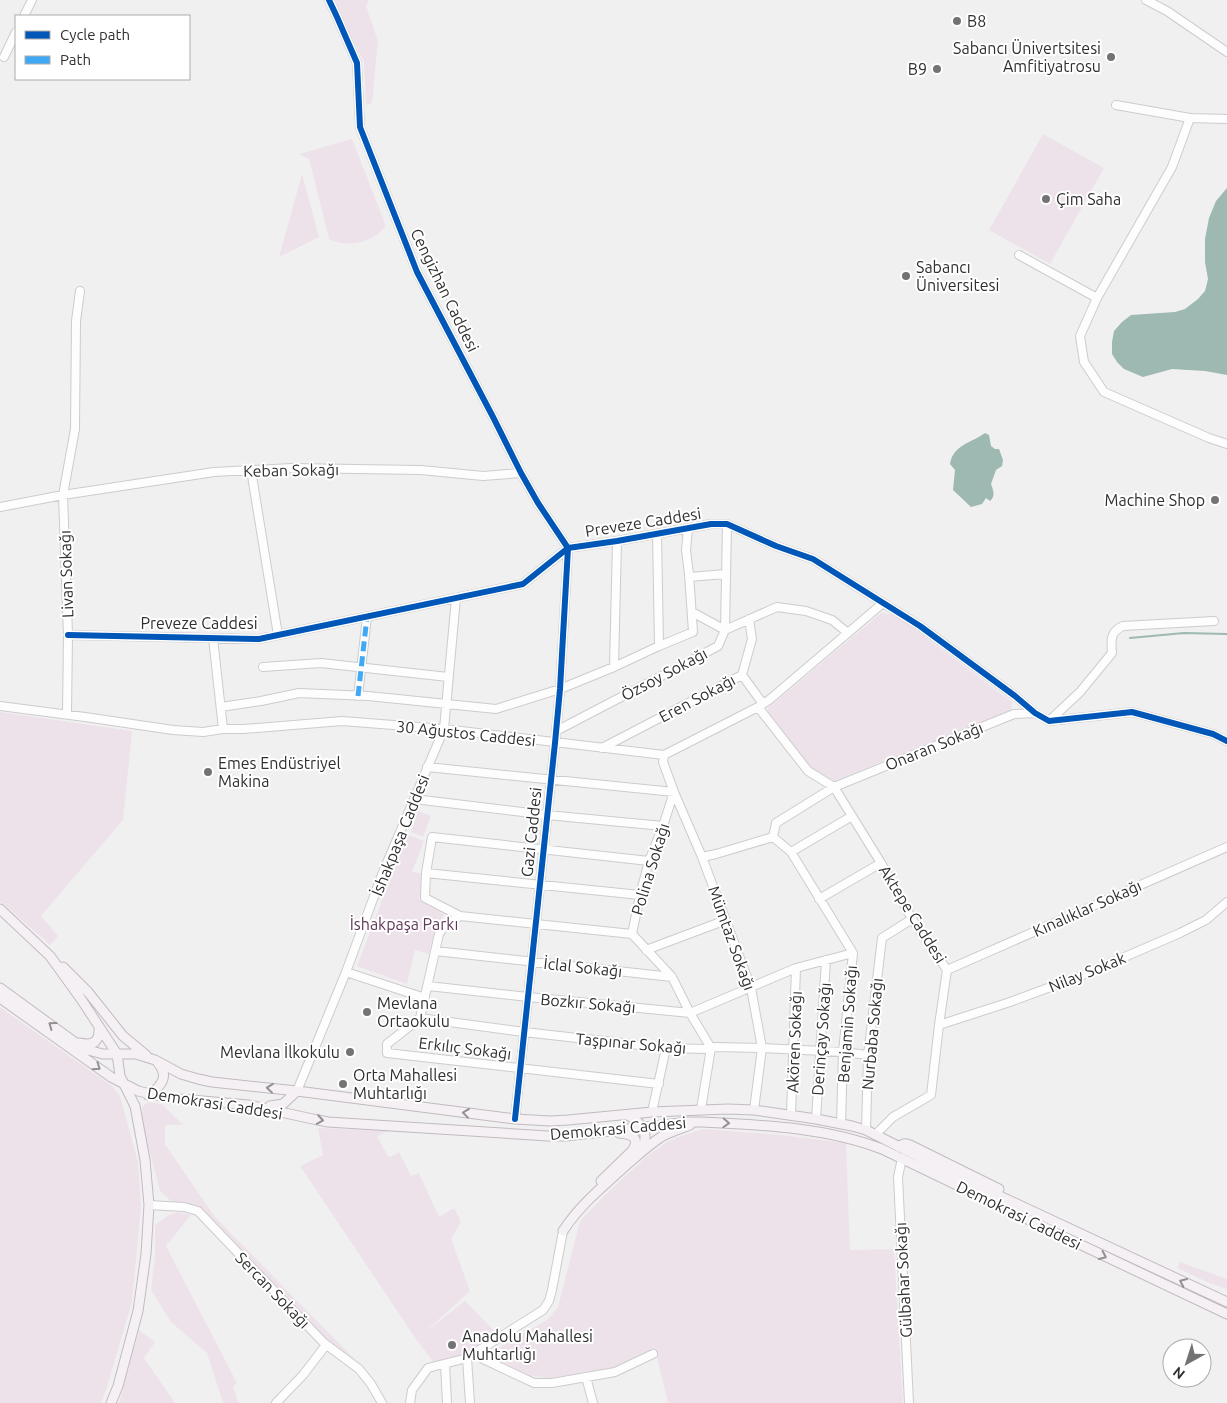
<svg xmlns="http://www.w3.org/2000/svg" width="1227" height="1403" font-family="Ubuntu,sans-serif">
<rect width="100%" height="100%" fill="#f1f0f1"/>
<path fill="#ede2ea" d="M332,0H369L366,6L378,41L372,103L366,105L364,62Z
M1043,134L1104,168L1050,264L989,230Z
M352,139L386,226C374,242 347,249 329,239L309,159L299,154Z
M302,174L319,237L279,257Z
M881,613L896,615L1012,702L1011,710L834,781L810,769L768,712V708Z
M0,712L132,731L123,820L41,916L58,936L50,945L0,901Z
M418,811L431,816L423,837L411,832Z
M408,835L424,841L412,872L425,874L419,900L444,914L432,941L429,954L415,950L407,984L357,966L394,869H397L395,868Z
M0,1007L112,1086L120,1096L138,1162L141,1207L132,1302L107,1387L101,1403H0Z
M148,1102L162,1104L183,1125H165V1144L214,1216L371,1376L327,1341L198,1209L186,1204L172,1202L160,1191L142,1122V1107Z
M318,1128L389,1131L377,1136L388,1156L390,1157L399,1152L411,1176L419,1173L439,1217L454,1208L461,1222L451,1239L470,1291L425,1332L465,1301L499,1336L465,1355L434,1363L416,1339L300,1166L323,1155Z
M704,1129L780,1135L846,1143L850,1250L894,1249L903,1403H668L655,1350L613,1368L550,1378L531,1376L493,1358L490,1353L547,1320L558,1307L580,1221L604,1196L647,1156L667,1142L681,1136Z
M178,1212L191,1215L166,1246L237,1383L233,1387L239,1403H223L207,1353L171,1322L151,1290L155,1254V1225L167,1216Z
M1180,1262L1227,1279V1289L1207,1282L1177,1268Z
M139,1330L155,1342L144,1358L175,1403H119Z"/>
<path fill="#9eb8b2" d="M1227,188V375L1205,371L1172,369L1143,377L1124,369L1117,362L1112,354V342L1114,331L1122,322L1131,315L1175,312L1185,309L1198,299L1205,291L1208,279L1205,262V239L1209,218L1216,201Z
M985,433L989,435L991,446L995,449H999L1003,460L1002,466L996,470L991,484C993,490 996,496 990,501L986,498L982,504L971,507L953,490L955,470L950,464C953,445 971,443 985,433Z"/>
<g fill="none" stroke-linecap="round" stroke-linejoin="round">
<path stroke="#9eb8b2" stroke-width="2" d="M1130,638L1184,633L1227,634"/>
<defs>
<path id="minor" d="M329,0L337,17L357,63L360,127L417,272L493,417L521,473L538,503L568,548L560,689L555,743L515,1119
M1146,0L1167,11L1227,52
M24,16L32,0
M4,57L16,32
M1116,105L1190,118
M1227,119L1190,118L1172,167L1097,298L1080,336L1084,362L1104,392L1209,438L1227,444
M1019,255L1097,298
M251,470L278,635
M0,507L63,495L75,429L76,321L80,291
M657,534L659,646
M689,577L726,574
M692,612L725,630L727,524
M68,635L259,639L523,584L568,548L617,541L711,524H727L776,546L813,559L920,626L1015,696L1035,713L1049,721L1132,712L1213,734L1227,741
M213,638L223,729
M263,667L321,663L448,677
M614,667L617,541
M742,675L763,704
M358,696L367,617
M0,706L85,717L173,730L203,732L223,729H244L342,721L444,729L664,755L758,707L769,700L883,603
M221,707L261,701L299,693L368,696L496,709L560,689L614,667L659,646L693,632L689,574L686,550L688,529
M758,707L808,771L834,787L881,863L912,919L947,970L939,1025L931,1095L893,1117L875,1135
M67,714L68,635L63,495L214,472L292,468L421,470L483,476L521,473
M1049,721L1080,692L1112,653C1111,640 1110,632 1123,626L1214,621
M556,731L696,658L718,646L725,630L777,607L806,611L832,620L848,633
M602,748L742,675L752,639L749,619
M664,755L663,762L674,792L663,826L649,861L640,895L632,934L672,977L690,1013L711,1048L701,1109
M427,767L674,792L702,857L751,988L762,1048L754,1110
M414,799L547,815L663,826
M773,837L776,823L834,787L1014,714L1035,713
M791,852L853,953L843,1052L841,1124
M702,857L716,854L773,837L791,852L852,816
M426,873L640,895
M819,899L881,863
M460,916L444,927L439,934L420,1018L387,1044V1053L659,1084
M632,934L460,916L425,898L426,873L432,837L649,861
M646,950L726,920
M435,951L672,977
M947,970L1227,847
M346,972L425,998
M428,986L528,997L690,1013L796,968L853,953
M420,1018L524,1032L666,1048L705,1049L715,1047L762,1048L843,1052L868,1055
M939,1025L1010,1002L1083,975L1180,933L1206,920L1227,902
M297,1091L346,972L383,872L444,729L456,598
M652,1112L666,1048
M791,1115L796,968
M816,1119L826,960
M866,1130L868,1055L882,938L912,919
M902,1158L898,1177L909,1403
M149,1205L184,1207L198,1211L324,1343L359,1369L371,1384L382,1403
M478,1351L483,1359L534,1383H552L615,1372L653,1354
M467,1358L470,1403
M445,1364L447,1403
M586,1377L593,1403
M276,1403L303,1375L326,1345
M410,1403L412,1390L428,1368L467,1358L543,1310L549,1301L552,1290L563,1231"/>
<path id="major" d="M0,909L50,956L81,999L117,1054L120,1076L135,1106L145,1160L149,1205L146,1254L138,1311L118,1386L111,1403
M63,967L88,992L123,1036L146,1055
M0,988L84,1049L103,1054H136L155,1060L181,1074L198,1079L212,1082L297,1091L515,1119L550,1121L568,1120L652,1112L728,1109L754,1110L816,1119L852,1126L866,1130L957,1176L1227,1302
M0,998L111,1077L138,1091L168,1098L249,1105L308,1118L328,1122L548,1136H566L689,1122H702C762,1125 825,1127 882,1149L1073,1241L1227,1314
M79,1043C94,1046 100,1042 99,1026
M148,1095H151C162,1084 169,1076 158,1063
M270,1106L283,1104L297,1091
M627,1115C643,1122 651,1136 640,1151
M899,1147C903,1143 906,1143 910,1145L999,1189
M601,1181L632,1151C641,1137 631,1134 619,1133
M563,1231C579,1206 601,1188 622,1169C635,1158 647,1146 661,1137C670,1132 680,1129 690,1125"/>
</defs>
<use href="#minor" stroke="#cdcccd" stroke-width="10"/>
<use href="#major" stroke="#c2bac0" stroke-width="11"/>
<use href="#minor" stroke="#fdfdfd" stroke-width="8"/>
<use href="#major" stroke="#f4f0f4" stroke-width="9"/>
<path stroke="#3fa9f5" stroke-width="5" stroke-dasharray="10 5" stroke-linecap="butt" d="M358,696L367,617"/>
<defs>
<path id="cycleway" d="M329,0L337,17L357,63L360,127L417,272L493,417L521,473L538,503L568,548L560,689L555,743L515,1119
M68,635L259,639L523,584L568,548L617,541L711,524H727L776,546L813,559L920,626L1015,696L1035,713L1049,721L1132,712L1213,734L1227,741"/>
</defs>
<use href="#cycleway" stroke="#fff" stroke-width="9"/>
<use href="#cycleway" stroke="#0057b8" stroke-width="6"/>
</g>
<defs><path id="oneway-chevron" d="M-2-3.5L2.5 0L-2 3.5" fill="none" stroke-width="1.6" stroke-linecap="round" stroke-linejoin="round" transform="scale(1.25)"/></defs>
<g stroke="#929092">
<use href="#oneway-chevron" transform="translate(52 1025) rotate(-144)"/>
<use href="#oneway-chevron" transform="translate(97 1067) rotate(35)"/>
<use href="#oneway-chevron" transform="translate(270 1088) rotate(-174)"/>
<use href="#oneway-chevron" transform="translate(466 1113) rotate(-173)"/>
<use href="#oneway-chevron" transform="translate(320 1120) rotate(9)"/>
<use href="#oneway-chevron" transform="translate(726 1123) rotate(3)"/>
<use href="#oneway-chevron" transform="translate(1103 1256) rotate(25)"/>
<use href="#oneway-chevron" transform="translate(1183 1282) rotate(-155)"/>
</g>
<g fill="#747373" stroke="#fff" stroke-width="2">
<circle cx="957" cy="21" r="5"/>
<circle cx="1111" cy="57" r="5"/>
<circle cx="937" cy="69" r="5"/>
<circle cx="1046" cy="199" r="5"/>
<circle cx="906" cy="276" r="5"/>
<circle cx="1215" cy="500" r="5"/>
<circle cx="208" cy="772" r="5"/>
<circle cx="367" cy="1012" r="5"/>
<circle cx="350" cy="1052" r="5"/>
<circle cx="343" cy="1084" r="5"/>
<circle cx="452" cy="1345" r="5"/>
</g>
<g text-anchor="middle" dominant-baseline="central" stroke-width="4" stroke-linejoin="round" paint-order="stroke">
<g font-size="16" fill="#302f2f" stroke="#fff" text-anchor="start">
<text x="967" y="21">B8</text>
<text x="1101" y="48" text-anchor="end">Sabancı Ünivertsitesi<tspan x="1101" dy="18">Amfitiyatrosu</tspan></text>
<text x="927" y="69" text-anchor="end">B9</text>
<text x="1056" y="199">Çim Saha</text>
<text x="916" y="267">Sabancı<tspan x="916" dy="18">Üniversitesi</tspan></text>
<text x="1205" y="500" text-anchor="end">Machine Shop</text>
<text x="218" y="763">Emes Endüstriyel<tspan x="218" dy="18">Makina</tspan></text>
<text x="377" y="1003">Mevlana<tspan x="377" dy="18">Ortaokulu</tspan></text>
<text x="340" y="1052" text-anchor="end">Mevlana İlkokulu</text>
<text x="353" y="1075">Orta Mahallesi<tspan x="353" dy="18">Muhtarlığı</tspan></text>
<text x="462" y="1336">Anadolu Mahallesi<tspan x="462" dy="18">Muhtarlığı</tspan></text>
</g>
<g font-size="16" fill="#302f2f" stroke="#fff">
<text transform="translate(445 290) rotate(64)">Cengizhan Caddesi</text>
<text transform="translate(291 470) rotate(-1)">Keban Sokağı</text>
<text transform="translate(643 522) rotate(-9)">Preveze Caddesi</text>
<text transform="translate(66 574) rotate(-92)">Livan Sokağı</text>
<text x="199" y="623">Preveze Caddesi</text>
<text transform="translate(664 674) rotate(-28)">Özsoy Sokağı</text>
<text transform="translate(697 698) rotate(-28)">Eren Sokağı</text>
<text transform="translate(466 733) rotate(6)">30 Ağustos Caddesi</text>
<text transform="translate(934 746) rotate(-22)">Onaran Sokağı</text>
<text transform="translate(531 832) rotate(-84)">Gazi Caddesi</text>
<text transform="translate(400 835) rotate(-68)">İshakpaşa Caddesi</text>
<text transform="translate(650 869) rotate(-73)">Polina Sokağı</text>
<text transform="translate(1087 908) rotate(-24)">Kınalıklar Sokağı</text>
<text transform="translate(913 914) rotate(58)">Aktepe Caddesi</text>
<text transform="translate(732 938) rotate(70)">Mümtaz Sokağı</text>
<text transform="translate(583 967) rotate(6)">İclal Sokağı</text>
<text transform="translate(1087 972) rotate(-22)">Nilay Sokak</text>
<text transform="translate(588 1003) rotate(5)">Bozkır Sokağı</text>
<text transform="translate(847 1024) rotate(-86)">Benjamin Sokağı</text>
<text transform="translate(872 1034) rotate(-85)">Nurbaba Sokağı</text>
<text transform="translate(821 1039) rotate(-86)">Derinçay Sokağı</text>
<text transform="translate(794 1042) rotate(-88)">Akören Sokağı</text>
<text transform="translate(631 1043) rotate(5)">Taşpınar Sokağı</text>
<text transform="translate(465 1048) rotate(7)">Erkılıç Sokağı</text>
<text transform="translate(215 1103) rotate(9)">Demokrasi Caddesi</text>
<text transform="translate(618 1128) rotate(-5)">Demokrasi Caddesi</text>
<text transform="translate(1019 1215) rotate(26)">Demokrasi Caddesi</text>
<text transform="translate(903 1280) rotate(-93)">Gülbahar Sokağı</text>
<text transform="translate(273 1290) rotate(46)">Sercan Sokağı</text>
</g>
<g font-size="16" fill="#613958" stroke="#fff">
<text x="404" y="924">İshakpaşa Parkı</text>
</g>
</g>
<rect x="15" y="15" width="175" height="65" fill="#ffffff" stroke="#acacac"/>
<rect x="25" y="31" width="25" height="8" fill="#0057b8" stroke="#acacac"/>
<text x="60" y="40" font-size="15" fill="#302f2f">Cycle path</text>
<rect x="25" y="56" width="25" height="8" fill="#3fa9f5" stroke="#acacac"/>
<text x="60" y="65" font-size="15" fill="#302f2f">Path</text>
<g transform="translate(1187 1363) rotate(219)"><circle r="24" fill="#ffffff" stroke="#acacac"/>
<path d="M0-4L9 19L0 12L-9 19Z" fill="#747373"/>
<text y="-8" font-size="14" font-weight="bold" text-anchor="middle" fill="#302f2f">N</text>
</g>
</svg>
